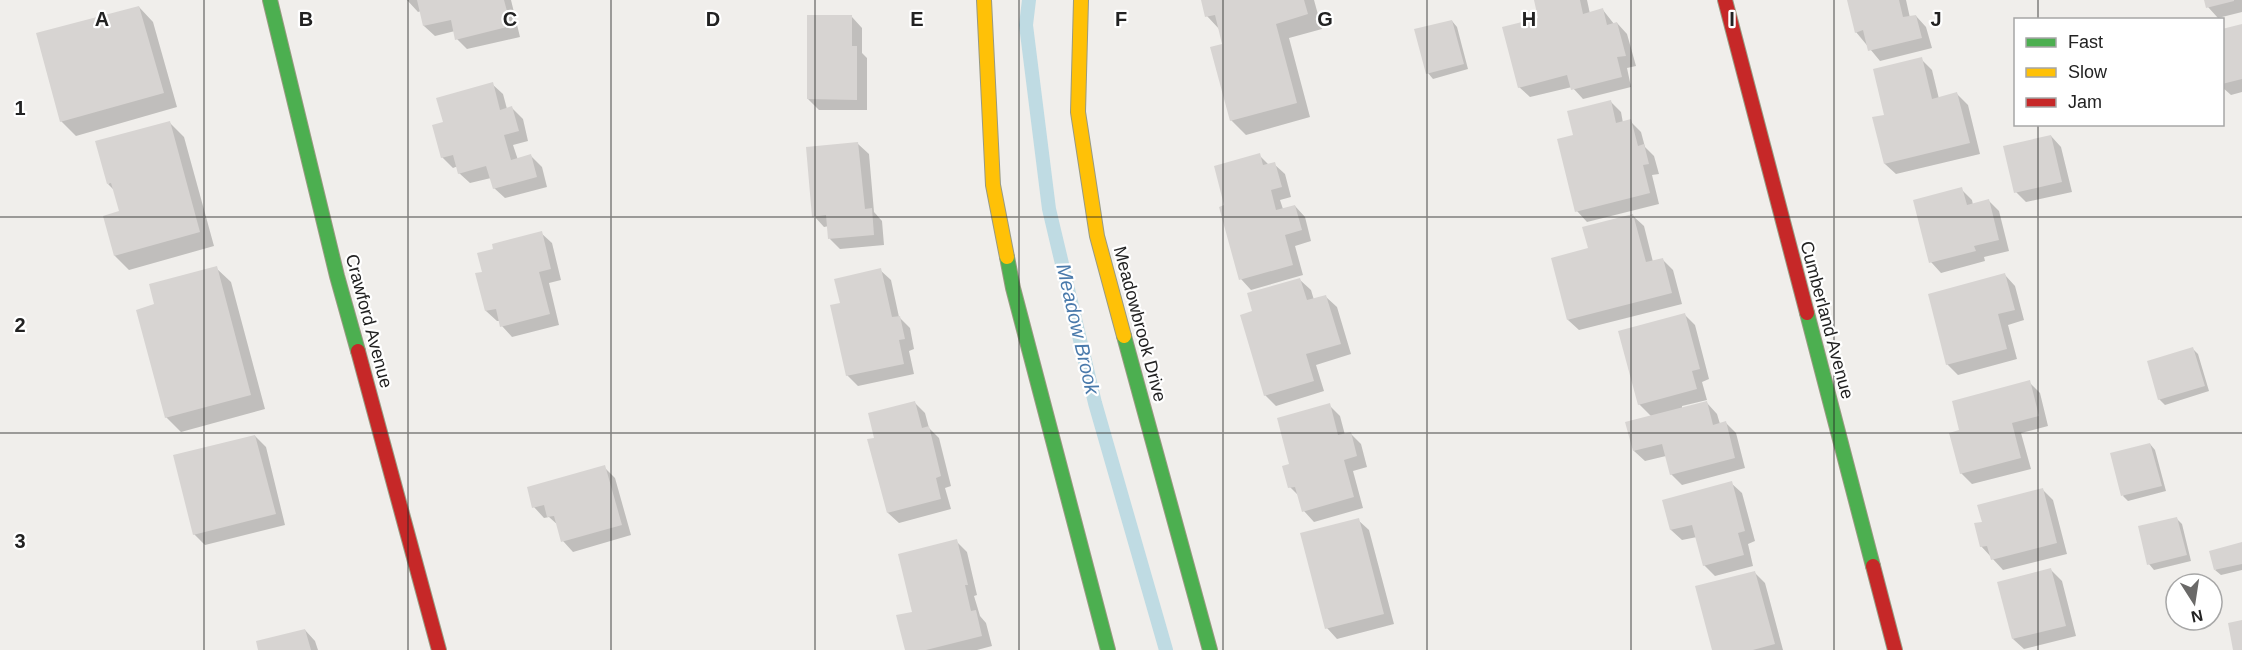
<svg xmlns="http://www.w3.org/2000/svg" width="2242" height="650" font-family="Helvetica,sans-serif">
<rect width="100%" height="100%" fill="#f0eeeb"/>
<path fill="#0003" d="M407,0H511L520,37L467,49L457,39L455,31L435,36L424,26L421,11L418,12Z
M1202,0H1314L1322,29L1289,38L1310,117L1246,135L1231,120L1224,45L1220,30L1207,16Z
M1536,0H1587L1590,14L1603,10L1614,24L1617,23L1627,34L1636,66L1627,68L1631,87L1583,99L1572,87L1530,97L1519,87L1540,19Z
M1848,0H1906L1910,18L1916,16L1926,27L1932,48L1880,61L1856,32Z
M2206,0H2242V12L2218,18L2208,7Z
M139,7L153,22L177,107L76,136L61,121Z
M852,17L862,28V53L867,58V110H819L808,99Z
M1452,21L1457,27L1468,69L1433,79L1428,73Z
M2242,26V92L2231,95L2222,87V31Z
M1921,59L1932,70L1939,99L1957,94L1968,105L1980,154L1896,174L1885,164L1886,116Z
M492,84L503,94L507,109L512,108L523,119L528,141L513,145L518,160L531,156L542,167L547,187L505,198L494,188L491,178L470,183L459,173L458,166L453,168L442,157L444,123Z
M1610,101L1621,112L1623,123L1630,121L1641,132L1645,147L1654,156L1659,174L1652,175L1659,204L1587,222L1577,211L1575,136Z
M170,123L184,137L214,246L129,270L115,256L105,217L121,213L114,190L108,184Z
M2051,136L2061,147L2072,192L2026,202L2016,192Z
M858,144L869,154L874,212L882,221L884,245L840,249L830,239L829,226L824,227L814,216Z
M1259,155L1269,165L1274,164L1285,174L1291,197L1280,200L1283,209L1295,206L1305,217L1311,241L1295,246L1303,275L1251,290L1241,279L1226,206Z
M1961,189L1972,200L1973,205L1988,200L1999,211L2009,251L1984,257L1985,261L1941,273L1931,262Z
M1633,216L1644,226L1653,262L1662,259L1673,270L1682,304L1579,330L1568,320L1590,249Z
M541,233L552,243L561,280L549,283L559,325L512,337L502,326L500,321H497L486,311L483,273Z
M216,268L231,282L265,409L181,432L166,417L156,305Z
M880,270L891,280L899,317L910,328L914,349L909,351L914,374L858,386L847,375L842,304Z
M2005,275L2015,286L2024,320L2008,325L2017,359L1958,375L1947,364Z
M1300,280L1311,290L1314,300L1326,297L1337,307L1351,354L1316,365L1324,391L1276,406L1265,395L1254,312Z
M1685,315L1695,325L1709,379L1702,382L1707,400L1682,406V409L1707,403L1717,414L1720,424L1726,423L1736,433L1745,468L1682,485L1671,474L1666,456L1645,461L1634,451L1652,417L1639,404Z
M2192,348L2198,354L2209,391L2165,405L2159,399Z
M2029,382L2040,393L2048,426L2021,433L2031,469L1972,484L1961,473L1960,431Z
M915,403L925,413L929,428L939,438L951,486L945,488L951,509L899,523L888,513L876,439Z
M1329,405L1340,416L1345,435L1350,433L1361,444L1367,467L1353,471L1363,508L1314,522L1304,511L1300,497L1290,487L1291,465Z
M255,436L266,447L285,525L205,545L194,534Z
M2150,444L2155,450L2166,491L2128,501L2123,496Z
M604,467L615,478L631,535L573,552L563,541L559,526L549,517L544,518L534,507Z
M1731,483L1742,493L1755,541L1748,544L1753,566L1715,576L1704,565L1697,537L1682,540L1671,530L1664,501Z
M2042,489L2053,500L2067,554L2003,570L1981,546L1983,523Z
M2176,518L2182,524L2191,561L2154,570L2149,564Z
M1358,520L1369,530L1394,624L1337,639L1327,628Z
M956,541L967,552L977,595L974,596L980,616L986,623L992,646L977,650H906L914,613Z
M2242,544V570L2221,575L2215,570Z
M2051,570L2062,581L2076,636L2024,649L2013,639Z
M1754,572L1765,583L1783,650H1713Z
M305,630L315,641L318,650H259Z"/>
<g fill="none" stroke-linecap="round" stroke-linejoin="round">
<path stroke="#bfdbe3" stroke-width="14" d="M1029,0L1026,25L1049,209L1095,403L1166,650"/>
</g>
<path fill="#d7d4d2" d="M417,0H504L511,26L455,40L451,20L423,26Z
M1201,0H1304L1308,14L1276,24L1297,103L1230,121L1210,47L1222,44L1215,15L1205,17Z
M1534,0H1580L1583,14L1603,8L1607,25L1617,22L1626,56L1617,57L1622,77L1571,90L1567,75L1518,88L1502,27L1538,18Z
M1847,0H1899L1903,17L1916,15L1922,38L1868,51L1863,30L1855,33Z
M2204,0H2234V1L2206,8Z
M139,6L164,93L60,122L36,33Z
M807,15H852V46H857V100L807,99Z
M1452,20L1464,64L1426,74L1414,29Z
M2242,24V79L2222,84V29Z
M1922,57L1932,99L1957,92L1970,143L1884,164L1872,117L1884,115L1873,69Z
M493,82L500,110L512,106L519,131L504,135L511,160L531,154L537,177L493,189L486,166L458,174L453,155L441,158L432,125L443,122L436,98Z
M1611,100L1616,123L1631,119L1638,146L1644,144L1649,164L1643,165L1650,193L1575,212L1557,139L1573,135L1567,111Z
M170,121L200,232L114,256L103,216L119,211L111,183L107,184L95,141Z
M2051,135L2062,182L2014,193L2003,146Z
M858,142L865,209L872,208L874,235L828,239L826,215L812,217L806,147Z
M1260,153L1263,165L1275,162L1282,187L1271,190L1276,210L1295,205L1302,230L1285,235L1293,265L1239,280L1219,207L1224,205L1214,166Z
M1962,187L1967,205L1989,199L1999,240L1974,246L1976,251L1929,263L1913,200Z
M1633,214L1646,262L1663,258L1672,293L1567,320L1551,258L1588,248L1582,227Z
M542,231L551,269L539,272L550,314L500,327L496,309L485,311L475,273L482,272L477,253L493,249L492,244Z
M217,266L251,395L165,418L136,310L154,304L149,284Z
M881,268L892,317L900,316L905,339L899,340L904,364L846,376L830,305L840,303L834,279Z
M2005,273L2015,310L1998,314L2007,349L1946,365L1928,294Z
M1300,278L1307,300L1326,295L1341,344L1306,354L1314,381L1264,396L1240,315L1252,311L1247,293Z
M1685,313L1700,369L1692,371L1697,389L1638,405L1618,331Z
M2193,347L2205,386L2158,400L2147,361Z
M2030,380L2039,416L2012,423L2021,458L1960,474L1949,433L1959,430L1952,401Z
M915,401L922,428L929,426L941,476L936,478L941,499L887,513L867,439L874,438L868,413Z
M1707,401L1713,425L1726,421L1735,458L1670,475L1662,444L1633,451L1625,422Z
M1330,403L1338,435L1351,432L1357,456L1344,460L1354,497L1302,512L1295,487L1288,488L1282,466L1289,464L1277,418Z
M255,435L276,514L193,535L173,455Z
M2150,443L2162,486L2121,496L2110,453Z
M605,465L622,525L561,542L554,516L547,517L544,505L532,508L527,487Z
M1732,481L1745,531L1738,533L1744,555L1703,566L1692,525L1670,530L1662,500Z
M2043,488L2057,543L1991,560L1987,546L1980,547L1974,523L1982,522L1977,505Z
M2177,517L2187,555L2147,565L2138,526Z
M1359,518L1384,614L1325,629L1300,533Z
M957,539L968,585H965L971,611L976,610L982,636L926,650H905L896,615L912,612L898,554Z
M2242,542V564L2214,570L2209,551Z
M2051,568L2066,626L2012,639L1997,582Z
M1755,571L1775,644L1753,650H1712L1695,586Z
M2242,620V650H2233L2228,623Z
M305,629L311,650H258L256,641Z"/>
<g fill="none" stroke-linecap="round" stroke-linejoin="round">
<defs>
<path id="fast" d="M270,0L337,276L358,351
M1007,257L1013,288L1108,650
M1807,313L1873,566
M1124,336L1210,650"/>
<path id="slow" d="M984,0L993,185L1007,257
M1081,0L1078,112L1097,236L1124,336"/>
<path id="jam" d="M1725,0L1807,313
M358,351L439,650
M1873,566L1895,650"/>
</defs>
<use href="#fast" stroke="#999a82" stroke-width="16"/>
<use href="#slow" stroke="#999a82" stroke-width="16"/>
<use href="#jam" stroke="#999a82" stroke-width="16"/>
<use href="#fast" stroke="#4caf50" stroke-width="14"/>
<use href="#slow" stroke="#ffc107" stroke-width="14"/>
<use href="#jam" stroke="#c62828" stroke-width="14"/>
</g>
<path fill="none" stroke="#222" stroke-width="1.5" stroke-opacity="0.55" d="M204,0V650M408,0V650M611,0V650M815,0V650M1019,0V650M1223,0V650M1427,0V650M1631,0V650M1834,0V650M2038,0V20M2038,124V650M0,217H2242M0,433H2242"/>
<g text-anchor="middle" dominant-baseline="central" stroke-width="4.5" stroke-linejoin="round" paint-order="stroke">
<g font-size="18" fill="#222" stroke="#fff">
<text transform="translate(1827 320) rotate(75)">Cumberland Avenue</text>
<text transform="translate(369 321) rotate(75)">Crawford Avenue</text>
<text transform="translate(1140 324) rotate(75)">Meadowbrook Drive</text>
</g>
<g font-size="20" font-style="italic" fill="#4a7aab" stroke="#fff">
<text transform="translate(1078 329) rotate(77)">Meadow Brook</text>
</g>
</g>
<g font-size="20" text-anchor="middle" font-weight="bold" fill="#222" stroke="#fff" stroke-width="4.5" stroke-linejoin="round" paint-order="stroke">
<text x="102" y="26">A</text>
<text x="306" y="26">B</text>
<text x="510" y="26">C</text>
<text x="713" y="26">D</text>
<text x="917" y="26">E</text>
<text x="1121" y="26">F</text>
<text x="1325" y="26">G</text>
<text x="1529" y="26">H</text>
<text x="1732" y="26">I</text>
<text x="1936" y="26">J</text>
<text x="20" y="115">1</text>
<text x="20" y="332">2</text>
<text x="20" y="548">3</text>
</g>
<rect x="2014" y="18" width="210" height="108" fill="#ffffff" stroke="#a7a7a7" stroke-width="1.5"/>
<rect x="2026" y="38" width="30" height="9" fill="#4caf50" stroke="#a7a7a7" stroke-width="1.5"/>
<text x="2068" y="48" font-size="18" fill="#222222">Fast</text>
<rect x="2026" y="68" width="30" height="9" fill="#ffc107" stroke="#a7a7a7" stroke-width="1.5"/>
<text x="2068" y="78" font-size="18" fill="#222222">Slow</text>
<rect x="2026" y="98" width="30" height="9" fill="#c62828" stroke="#a7a7a7" stroke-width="1.5"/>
<text x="2068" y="108" font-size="18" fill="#222222">Jam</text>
<g transform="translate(2194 602) rotate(168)"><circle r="28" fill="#ffffff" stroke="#a7a7a7" stroke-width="1.5"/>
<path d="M0-4.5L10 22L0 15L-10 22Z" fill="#6a6968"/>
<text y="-9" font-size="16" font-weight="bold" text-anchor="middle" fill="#222222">N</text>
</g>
</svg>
